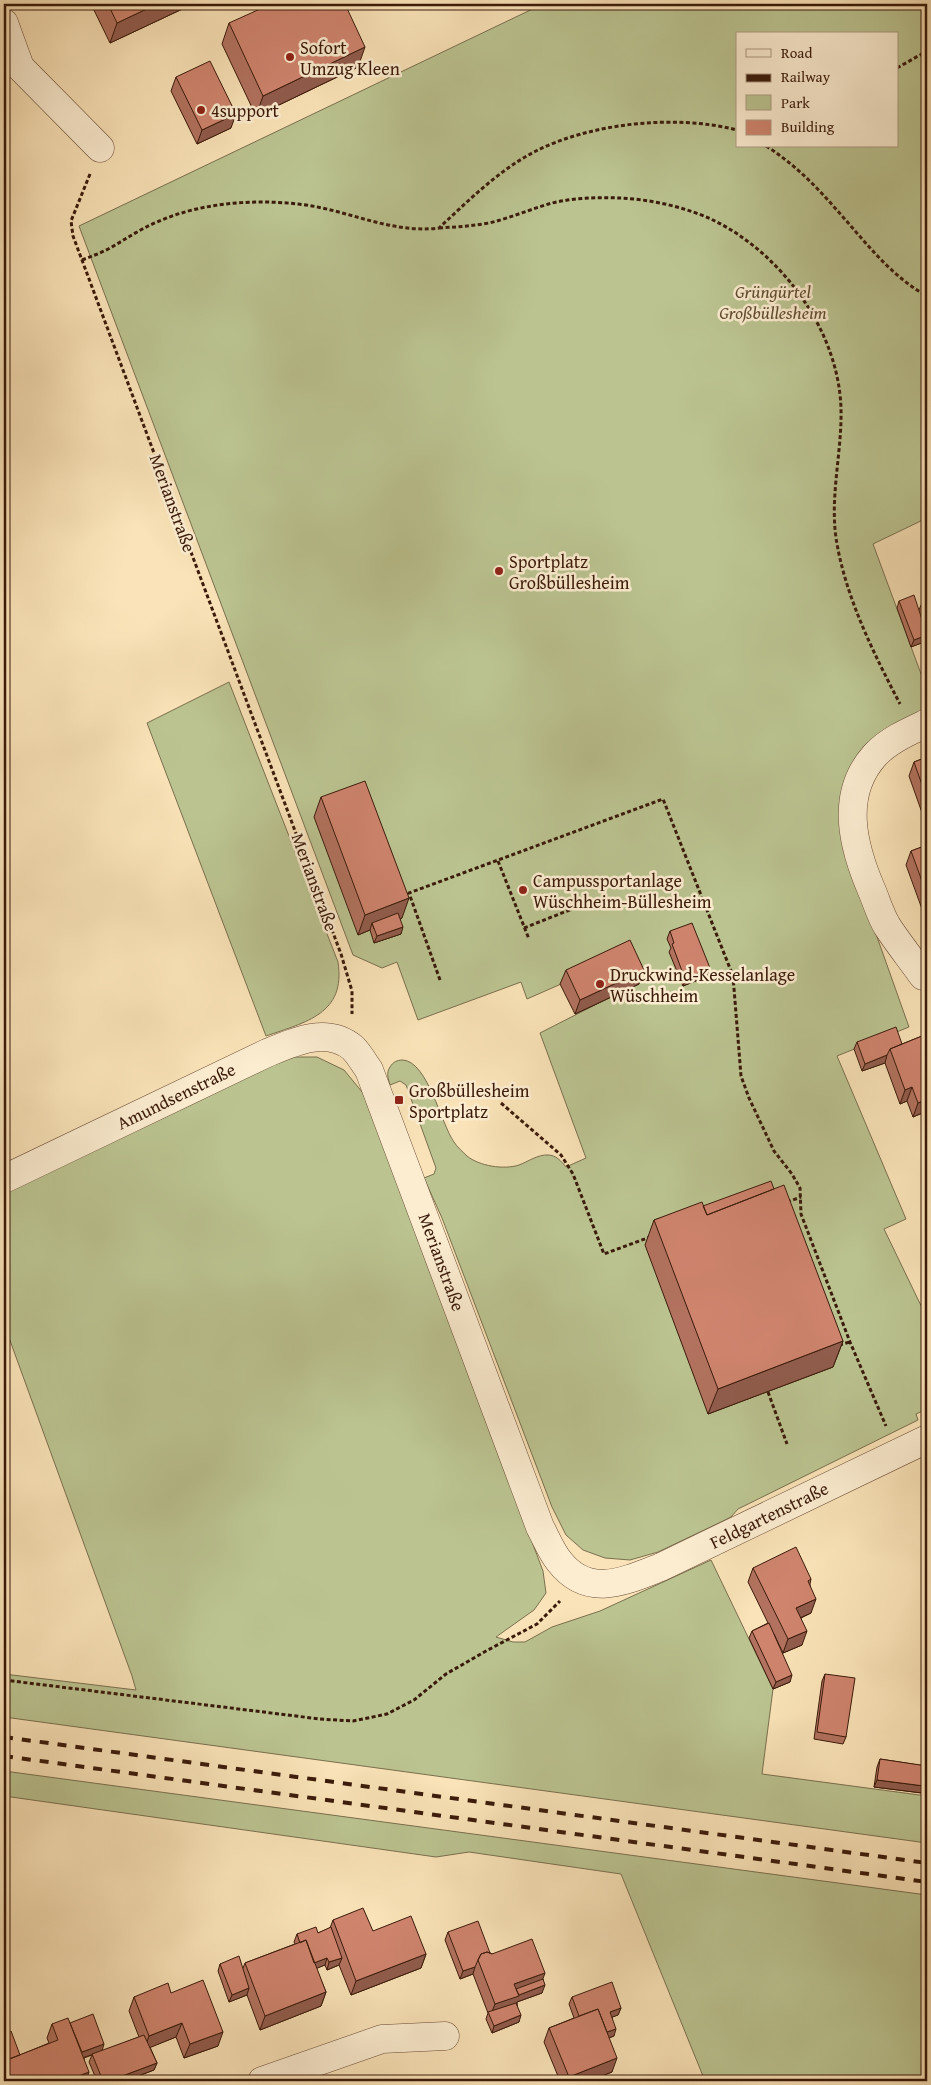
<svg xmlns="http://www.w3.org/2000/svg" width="931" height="2085" font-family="'Gentium Book Plus',serif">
<rect width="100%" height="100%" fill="#fae3b8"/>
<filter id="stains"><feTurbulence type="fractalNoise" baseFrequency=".004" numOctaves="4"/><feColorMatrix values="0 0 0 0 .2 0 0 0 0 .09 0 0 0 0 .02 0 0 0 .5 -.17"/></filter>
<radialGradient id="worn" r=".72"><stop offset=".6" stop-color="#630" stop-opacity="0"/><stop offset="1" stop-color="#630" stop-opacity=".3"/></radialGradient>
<path fill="#bbc491" stroke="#7a6f4e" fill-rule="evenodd" d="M543,4H927V518L873,544L927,690V709L901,722L884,733L849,858L909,1027L837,1056L906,1219L884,1229L927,1318V1409L916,1414L918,1420L738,1509L731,1517L723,1521L658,1552L630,1560L605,1558L583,1550L566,1535L552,1507L442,1218L424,1178L434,1174L436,1168L406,1085L400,1081L390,1085C388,1078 386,1073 390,1067C393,1062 397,1060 403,1060C428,1062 441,1124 454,1142C457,1147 463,1152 467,1156C479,1166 504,1170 519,1165C527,1162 539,1154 548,1155C556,1155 561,1161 566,1167L586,1158L540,1033L638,983L561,984L527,999L521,982L418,1020L397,962L382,968L353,955L79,226ZM737,34H897V146H737Z
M229,682L338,962C346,1014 306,1022 266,1036L147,723Z
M295,1057H317L344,1070L363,1093L543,1571L546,1593L534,1610L496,1637L513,1642H525L552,1627L600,1611L711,1560L773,1689L762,1774L927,1796V1843L4,1717V1674L136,1690L132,1676L4,1324V1193L197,1102L271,1064Z
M4,1771L927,1895V2081H705L621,1874L469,1852L436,1857L4,1796Z"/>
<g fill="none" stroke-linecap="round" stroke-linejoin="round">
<defs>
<path id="street" d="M4,23L20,67L100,148
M923,976C911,959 898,943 887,926C881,916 877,903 872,891C853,847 839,795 875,755C889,740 910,731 927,723
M4,1179L267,1053C293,1042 327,1026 353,1048C359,1054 364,1063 369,1070L540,1527C546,1538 551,1551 559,1561C588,1599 625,1581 661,1567L927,1439
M262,2081L382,2039L445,2036"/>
</defs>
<use href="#street" stroke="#6a4c36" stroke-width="29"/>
<path stroke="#3a1a0a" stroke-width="3" stroke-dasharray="4 2.5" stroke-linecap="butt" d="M897,68L927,51
M766,146C793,163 815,185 835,208C864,240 889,275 927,296
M90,174L71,221L73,236L341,954L352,991V1014
M439,228C456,227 472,226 489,223C510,218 531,209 552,203C574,198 596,197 618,198C650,199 686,207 715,221C783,255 839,332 841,409C842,452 830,495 836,538C845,596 873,652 900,704
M82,260C92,256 101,253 110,248C126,239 140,229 157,222C200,203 251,199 298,204C347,209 389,234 439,228C468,201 498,171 534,152C590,123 676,114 737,130
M498,861L529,939
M524,928L572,909
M440,980L409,893L663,799L733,976L741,1076L749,1098L774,1151L792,1174L800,1188L801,1214L850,1342L886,1426
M501,1103L561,1155L573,1174L604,1254L650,1237
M787,1202L801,1197
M839,1345L850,1342
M768,1392L787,1444
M4,1680L320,1719L353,1721L387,1714L414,1700L446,1674L486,1651L537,1624L560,1601"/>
<use href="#street" stroke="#fcedd1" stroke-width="28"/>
<path stroke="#3a1a0a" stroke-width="4" stroke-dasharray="9 9" stroke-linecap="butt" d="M4,1737L927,1863
M4,1756L927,1882"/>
</g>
<path fill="#b2725f" stroke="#3a1a0a" d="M91,4H193L110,43Z
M229,23L358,67L256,116L222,44Z
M176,77L231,128L197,144L171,91Z
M899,601L919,610L921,605L927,603V650L924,642L911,647L897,608Z
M927,757V823L926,824L909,776L914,762Z
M321,797L402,918L400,919L401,934L374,943L370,930L358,935L314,817Z
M927,845V907L922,909L906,865L911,851Z
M670,931L708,976L683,986L669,952L671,948L667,939Z
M566,970L639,984L575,1014L560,984Z
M927,1034V1111L913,1117L907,1101L900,1104L885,1063L862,1071L854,1049L857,1042L902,1044Z
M703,1206L843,1341L833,1367L708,1414L645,1245L654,1220Z
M753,1568L811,1579L810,1584L811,1613L801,1618L802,1645L783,1653L774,1634L790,1682L773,1689L749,1638L752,1631L768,1623L748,1582Z
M825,1674L846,1737L843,1744L814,1739L822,1681Z
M927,1753V1768L922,1793L874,1787L877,1767L880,1759L925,1766Z
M333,1920L373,1931L426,1954L421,1968L351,1995L339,1965L327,1970L325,1965L316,1968L326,1992L321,2006L260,2030L247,1995L229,2002L218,1971L220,1964L243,1968L245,1963L295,1944L294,1942L297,1934L318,1933L330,1928Z
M448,1932L543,1979L542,1993L517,2002L519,2022L492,2033L486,2019L488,2013L473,1974L460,1979L445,1940Z
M171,1993L218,2046L184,2058L176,2037L150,2047L157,2063L154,2070L125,2081H97L89,2062L92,2055L84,2058L86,2081H4V2034L20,2055L49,2043L47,2038L52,2024L70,2023L102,2051L139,2037L129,2011L134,1997Z
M572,1997L621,2008L618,2015L612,2017L614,2036L609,2038L612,2072L589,2081H560L544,2042L549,2028L574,2018L569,2004Z"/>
<path fill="#915c4d" stroke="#3a1a0a" d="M157,4H193L110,43L117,23Z
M365,47L358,67L256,116L263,96Z
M236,114L231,128L197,144L202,130Z
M927,635L924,642L911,647L914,640Z
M927,895V907L922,909Z
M409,898L402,918L374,929L372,923L370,930L358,935L365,915Z
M403,927L401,934L374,943L377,936Z
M710,968L708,976L683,986L685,979Z
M644,970L639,984L575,1014L580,1000Z
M887,1055L885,1063L862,1071L865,1064Z
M912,1087L907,1101L900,1104L905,1090Z
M927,1099V1111L913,1117L918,1103Z
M843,1341L833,1367L708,1414L718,1389Z
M816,1599L811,1613L791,1622L796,1608Z
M807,1631L802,1645L783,1653L788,1639Z
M792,1675L790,1682L773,1689L776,1682Z
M877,1780L924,1786L922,1793L874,1787Z
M426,1954L421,1968L351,1995L356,1981Z
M327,1958L325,1965L308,1972L310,1964Z
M342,1958L339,1965L327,1970L329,1962Z
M475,1967L473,1974L460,1979L463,1971Z
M545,1973L540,1987L514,1996V1984Z
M545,1985L542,1993L517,2002L514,2010L490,2017L495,2004Z
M249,1988L247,1995L229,2002L232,1995Z
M326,1992L321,2006L260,2030L265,2016Z
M621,2008L618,2015L607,2019L610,2012Z
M521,2015L519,2022L492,2033L494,2026Z
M182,2023L176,2037L144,2050L149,2036Z
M616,2029L614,2036L599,2041L602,2034Z
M223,2032L218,2046L184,2058L190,2044Z
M104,2044L102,2051L74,2061L77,2054Z
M617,2058L612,2072L589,2081H567L569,2077Z
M157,2063L154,2070L125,2081H109Z
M89,2072L86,2081H74L76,2077Z"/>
<path fill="#cf846e" stroke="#3a1a0a" d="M108,4H157L117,23Z
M271,4H345L365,47L263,96L229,23Z
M210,61L236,114L202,130L176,77Z
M4,165L6,172L4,173Z
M914,595L927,635L914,640L899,601Z
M927,603V623L921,605Z
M927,757V799L914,762Z
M365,781L409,898L365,915L321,797Z
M927,845V895L911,851Z
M398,913L403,927L377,936L372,923Z
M692,923L710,968L685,979L672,944L674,943L670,931Z
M630,940L644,970L580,1000L566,970Z
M896,1027L902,1044L890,1049L887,1055L865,1064L857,1042Z
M927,1034V1099L918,1103L912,1087L905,1090L890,1049Z
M771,1181L774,1189L707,1215L703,1206Z
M784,1185L843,1341L718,1389L654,1220L702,1202L707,1215Z
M796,1547L811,1579L808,1581L816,1599L796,1608L807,1631L788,1639L753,1568Z
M769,1623L792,1675L776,1682L752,1631Z
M825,1674L855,1678L846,1737L817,1732Z
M880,1759L927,1766L924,1786L877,1780Z
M363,1908L373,1931L411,1916L426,1954L356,1981L333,1920Z
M478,1921L490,1953L487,1952L481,1954L478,1960L475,1967L463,1971L448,1932Z
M316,1927L318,1933L331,1927L342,1958L329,1962L327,1958L314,1963L306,1940L300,1943L297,1934Z
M532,1939L545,1973L514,1984L519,1996L495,2004L478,1960L481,1954L487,1952L492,1954Z
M306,1940L326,1992L265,2016L245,1963Z
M239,1956L249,1988L232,1995L220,1964Z
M543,1979L545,1985L519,1995L516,1989Z
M203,1980L223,2032L190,2044L182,2023L149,2036L134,1997L168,1983L171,1993Z
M612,1982L621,2008L610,2012L616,2029L607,2032L598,2009L579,2016L572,1997Z
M516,2003L521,2015L494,2026L488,2012Z
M598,2009L617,2058L569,2077L549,2028Z
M93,2014L104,2044L82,2052L70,2023Z
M68,2018L89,2072L76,2077L77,2081H8L4,2069V2061L58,2040L52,2024Z
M11,2031L20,2055L4,2061V2034Z
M144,2035L157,2063L109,2081H103L92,2054Z"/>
<g fill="#8f2418" stroke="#fcedd1" stroke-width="2">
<circle cx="290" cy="57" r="5"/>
<circle cx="201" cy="110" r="5"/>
<circle cx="499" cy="571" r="5"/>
<circle cx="523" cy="890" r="5"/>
<circle cx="600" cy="984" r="5"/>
<rect x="394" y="1095" width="10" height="10" rx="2.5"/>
</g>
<g text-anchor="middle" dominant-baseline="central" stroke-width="5" stroke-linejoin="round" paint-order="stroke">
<g font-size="18" fill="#3a1a0a" stroke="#fcedd1" text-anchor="start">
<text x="300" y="47">Sofort<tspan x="300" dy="21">Umzug Kleen</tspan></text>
<text x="211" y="110">4support</text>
<text x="509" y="561">Sportplatz<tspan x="509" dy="21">Großbüllesheim</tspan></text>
<text x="533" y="880">Campussportanlage<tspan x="533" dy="21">Wüschheim-Büllesheim</tspan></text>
<text x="610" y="974">Druckwind-Kesselanlage<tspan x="610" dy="21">Wüschheim</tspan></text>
<text x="409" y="1090">Großbüllesheim<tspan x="409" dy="21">Sportplatz</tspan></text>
</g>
<g font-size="18" font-style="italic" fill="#614d32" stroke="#fcedd1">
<text x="773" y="291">Grüngürtel<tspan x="773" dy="21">Großbüllesheim</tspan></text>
</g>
<g font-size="18" fill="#3a1a0a" stroke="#fcedd1">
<text transform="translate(173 503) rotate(70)">Merianstraße</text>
<text transform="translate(315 882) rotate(70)">Merianstraße</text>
<text transform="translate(176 1096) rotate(-26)">Amundsenstraße</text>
<text transform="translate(442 1262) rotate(70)">Merianstraße</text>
<text transform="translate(769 1515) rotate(-26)">Feldgartenstraße</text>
</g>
</g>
<rect width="931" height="2085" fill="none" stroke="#fae3b8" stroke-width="20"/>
<rect x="5" y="5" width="921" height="2075" fill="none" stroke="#3a1a0a" stroke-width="2.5"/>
<rect x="10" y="10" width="911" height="2065" fill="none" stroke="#3a1a0a"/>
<rect x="736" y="32" width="162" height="115" fill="#fcedd1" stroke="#ae9981"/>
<rect x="746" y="49" width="25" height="8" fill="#fcedd1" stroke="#ae9981"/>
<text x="781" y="58" font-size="15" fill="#3a1a0a">Road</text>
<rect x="746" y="74" width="25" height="8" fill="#3a1a0a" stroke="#ae9981"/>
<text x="781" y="82" font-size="15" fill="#3a1a0a">Railway</text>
<rect x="746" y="95" width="25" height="15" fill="#bbc491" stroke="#ae9981"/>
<text x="781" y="108" font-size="15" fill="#3a1a0a">Park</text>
<rect x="746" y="120" width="25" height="15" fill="#cf846e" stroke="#ae9981"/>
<text x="781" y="132" font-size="15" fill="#3a1a0a">Building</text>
<rect width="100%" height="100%" filter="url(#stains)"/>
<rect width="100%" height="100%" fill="url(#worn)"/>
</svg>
